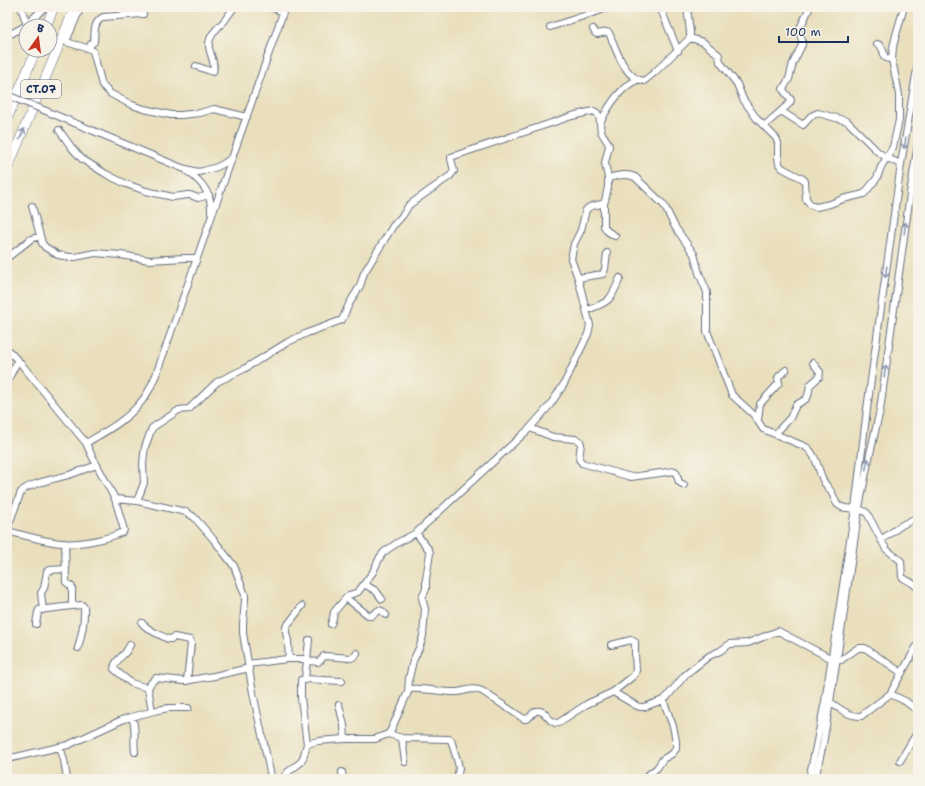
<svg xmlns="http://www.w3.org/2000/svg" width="925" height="786" font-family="'Shantell Sans',sans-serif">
<rect width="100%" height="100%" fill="#f7f3e8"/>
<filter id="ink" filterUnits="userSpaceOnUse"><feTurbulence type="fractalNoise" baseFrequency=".025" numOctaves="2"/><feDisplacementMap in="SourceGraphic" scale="8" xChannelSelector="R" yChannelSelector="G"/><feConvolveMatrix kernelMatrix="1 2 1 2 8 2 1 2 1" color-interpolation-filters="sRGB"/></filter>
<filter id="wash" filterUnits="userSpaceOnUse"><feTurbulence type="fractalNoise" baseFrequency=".012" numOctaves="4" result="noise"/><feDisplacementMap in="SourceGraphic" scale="16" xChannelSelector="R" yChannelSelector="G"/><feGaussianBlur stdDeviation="0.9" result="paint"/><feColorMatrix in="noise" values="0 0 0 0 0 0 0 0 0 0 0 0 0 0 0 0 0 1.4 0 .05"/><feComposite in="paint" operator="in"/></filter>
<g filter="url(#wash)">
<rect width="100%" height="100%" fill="#e9dfbc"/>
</g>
<g filter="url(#ink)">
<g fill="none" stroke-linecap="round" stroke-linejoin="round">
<defs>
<path id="minor" d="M21,7L27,25
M81,7L67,39L66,42L90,49L93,51L102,85L111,94L132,105L144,109L171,115H181L200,113L214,109L247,117
M271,7L283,12
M662,12L678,51
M550,27L611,7
M593,29L595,33L597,34L607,32L609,33C616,48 624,79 644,81L655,72L690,38V32L687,7
M7,36L25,26L45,7
M690,38L703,42L719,55L720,62L737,84L743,99L757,119L776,138L778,143V157L779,164L782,168L803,179L805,181L806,199L811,205L816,207L830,204L843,199L864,194L877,178L881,167L893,147L899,120V95L897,84L892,60L893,47L896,35L904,7
M877,44L880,45C882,48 884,52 884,56L886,58L892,60
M89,48L91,44L94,42C95,31 93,23 103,17L143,14
M196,66L213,72C216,64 210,55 209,47C208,35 218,28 225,20C228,16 231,11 235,7
M46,111L182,168L198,172L203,171L217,167L223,164L233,157
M781,111L803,125L811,116L818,113L847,121L878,152L887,158L901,164
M600,123C608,107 620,87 637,80
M764,126L790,103L791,100L784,91L783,89L789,79L793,63L802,45V40L799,31L800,28L810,7
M59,130L72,148L82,159L106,174L126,184L146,191L173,197L188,195H190L198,198L209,195
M187,171C201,181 212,193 211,212
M608,178C617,176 626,173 635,177L664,205L675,227L694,254L699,273L707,292V331L732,395L754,415L763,429L806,447C816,454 818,469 823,480C825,485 829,488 832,493C834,497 835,501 837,504C845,512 857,505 867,513L886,549L901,561L902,577C907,581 913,582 918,588
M911,187L918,197
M604,203V226L607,231L615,236
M32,206L42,243L45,247L58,255L70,257H75L95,253L121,255L149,260L185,258H197
M7,258L31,239L40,236
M578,278L603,274L605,269L607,253
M587,310C610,302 611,300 620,278
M7,349L22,365L86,443L91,454L115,499L137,501L186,512L194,517L214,540L234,566L245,595V600L243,624V633L253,693L270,772L272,779
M7,382L18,360
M758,420L760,404L779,383L778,378L779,376L786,370
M530,428L553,437L575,439L580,441L581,444L579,459L582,463L631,477L675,471L676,472L679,482L684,485
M775,434L790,418L796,405L806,399L808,396L810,385L819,377L820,372L813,363
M86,443C109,430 134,416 148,392C151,387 153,381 156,375L285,7
M137,501L144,483L143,464L144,454L145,447L152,428L179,410L189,409L217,382L244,369L288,342L307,333L342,320L349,304L360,286L364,273L367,268L393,226L403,215L409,205L450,176L454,171L451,159V157L572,116L593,111C602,113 599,124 601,131C603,137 608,140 609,146L605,163L608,178V187L605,201L604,203C598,206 590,204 586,210L581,230L574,244L571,259L578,278L590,325L588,334L564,384L550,405L530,428L482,472L416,533L397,543L384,552L380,557L373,572L358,592L349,595L346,598L334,612L333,618L331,624
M7,529L21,492C28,483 60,478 72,474C80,471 88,468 97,465
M7,531C24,535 45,542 62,543C79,545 108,539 123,532L124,530L115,499
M881,540L902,525L918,517
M65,543L66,582L72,587V606L82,605L84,607C85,621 82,634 78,648
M364,584L376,591L382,599
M346,598L368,615L371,616L379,610L382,611L386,615
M43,610L41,593L44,588L47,571L49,570L66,569
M142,623C148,631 159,634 168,639H171L174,637L190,640L191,643L187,681
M36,624L38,612L39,610L72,606
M309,640L305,679L342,681
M130,645C128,648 127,651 125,653C120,658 114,662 114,669L131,683L148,688
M289,659L288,641L286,633V627L302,606
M248,664L287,659H306L309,661L318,662L321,660L324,656L351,658L355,656L357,653
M409,689C425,687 441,693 457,692C467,691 471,687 482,691L524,719C532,720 531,709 540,711C548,713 549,724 558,723L587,704L613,692L632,677L635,674L636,670L635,655V642L631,640L611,645
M613,692L637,706L640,707H644L663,700L666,698L685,675L709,656L720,651L730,644L748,643L778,631L832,659L841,660L858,648H865L902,673
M890,694L905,701L918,711
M830,702C839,708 849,717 861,716L890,694L918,644
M339,705L344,725L345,739
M152,711L148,688L151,683L156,678L184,681L214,676L249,668
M132,717C137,730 133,739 135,752
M388,734L402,738L449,739L451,740L458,763L459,768L457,779
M402,738L405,762
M307,744L318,741L345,739H375L388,734L391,730L408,692L409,678L413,661L420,646L423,636L425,609L422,598L426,589V579L430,553L429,550L416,533
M60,747L64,760L67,779
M7,759L68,745L124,719L158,710L169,708H188
M900,761L918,731
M342,772L343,779
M282,779L288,772L301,762L303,758L307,744L301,698V680H305
M643,779L657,768L663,759L672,754L676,749V741L673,726L663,700
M809,779L816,746L825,701L855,508L867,409L901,164L918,63
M815,779L823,744L837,659L859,508L867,467L880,410L911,187L918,144"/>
<path id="highway" d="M46,26L54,7
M7,119L36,50
M7,170L75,7"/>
</defs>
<use href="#minor" stroke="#636d7f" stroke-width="8"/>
<use href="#highway" stroke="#636d7f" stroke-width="10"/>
<use href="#minor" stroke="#fff" stroke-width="6"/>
<use href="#highway" stroke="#fff" stroke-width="9"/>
<defs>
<path id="minor-bridge" d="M7,95L46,111"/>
</defs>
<use href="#minor-bridge" stroke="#636d7f" stroke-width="8" stroke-linecap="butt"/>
<use href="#minor-bridge" stroke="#fff" stroke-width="6"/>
</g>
<defs><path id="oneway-shaft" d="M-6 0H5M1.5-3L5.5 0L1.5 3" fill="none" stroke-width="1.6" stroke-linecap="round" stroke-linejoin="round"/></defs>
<g stroke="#8d97ae">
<use href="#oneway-shaft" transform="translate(22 134) rotate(-67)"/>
<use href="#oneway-shaft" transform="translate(905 143) rotate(99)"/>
<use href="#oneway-shaft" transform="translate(905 228) rotate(-82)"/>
<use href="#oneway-shaft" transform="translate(886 272) rotate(98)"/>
<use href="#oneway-shaft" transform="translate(885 371) rotate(-82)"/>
<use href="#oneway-shaft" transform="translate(867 464) rotate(-78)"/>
</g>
</g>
<g text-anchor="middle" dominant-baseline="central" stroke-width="3" stroke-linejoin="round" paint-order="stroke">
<rect fill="#f7f3e8" stroke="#5d6a87" stroke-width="1" x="21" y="80" width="40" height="18" rx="3"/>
<g font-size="11" font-weight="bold" fill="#1b2f5e">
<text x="41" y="89">CT.07</text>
</g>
</g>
<rect width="925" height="786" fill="none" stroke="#f7f3e8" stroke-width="24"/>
<g transform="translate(38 38) rotate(14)"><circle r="19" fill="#f7f3e8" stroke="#9fa5b1"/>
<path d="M0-3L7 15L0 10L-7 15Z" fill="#c8321e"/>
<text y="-6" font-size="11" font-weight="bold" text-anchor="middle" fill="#1b2f5e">B</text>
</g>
<path d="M779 36v6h69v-6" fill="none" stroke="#1b2f5e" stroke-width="2"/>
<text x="785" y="36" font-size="12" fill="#1b2f5e" stroke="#f7f3e8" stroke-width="3" paint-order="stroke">100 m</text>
</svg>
